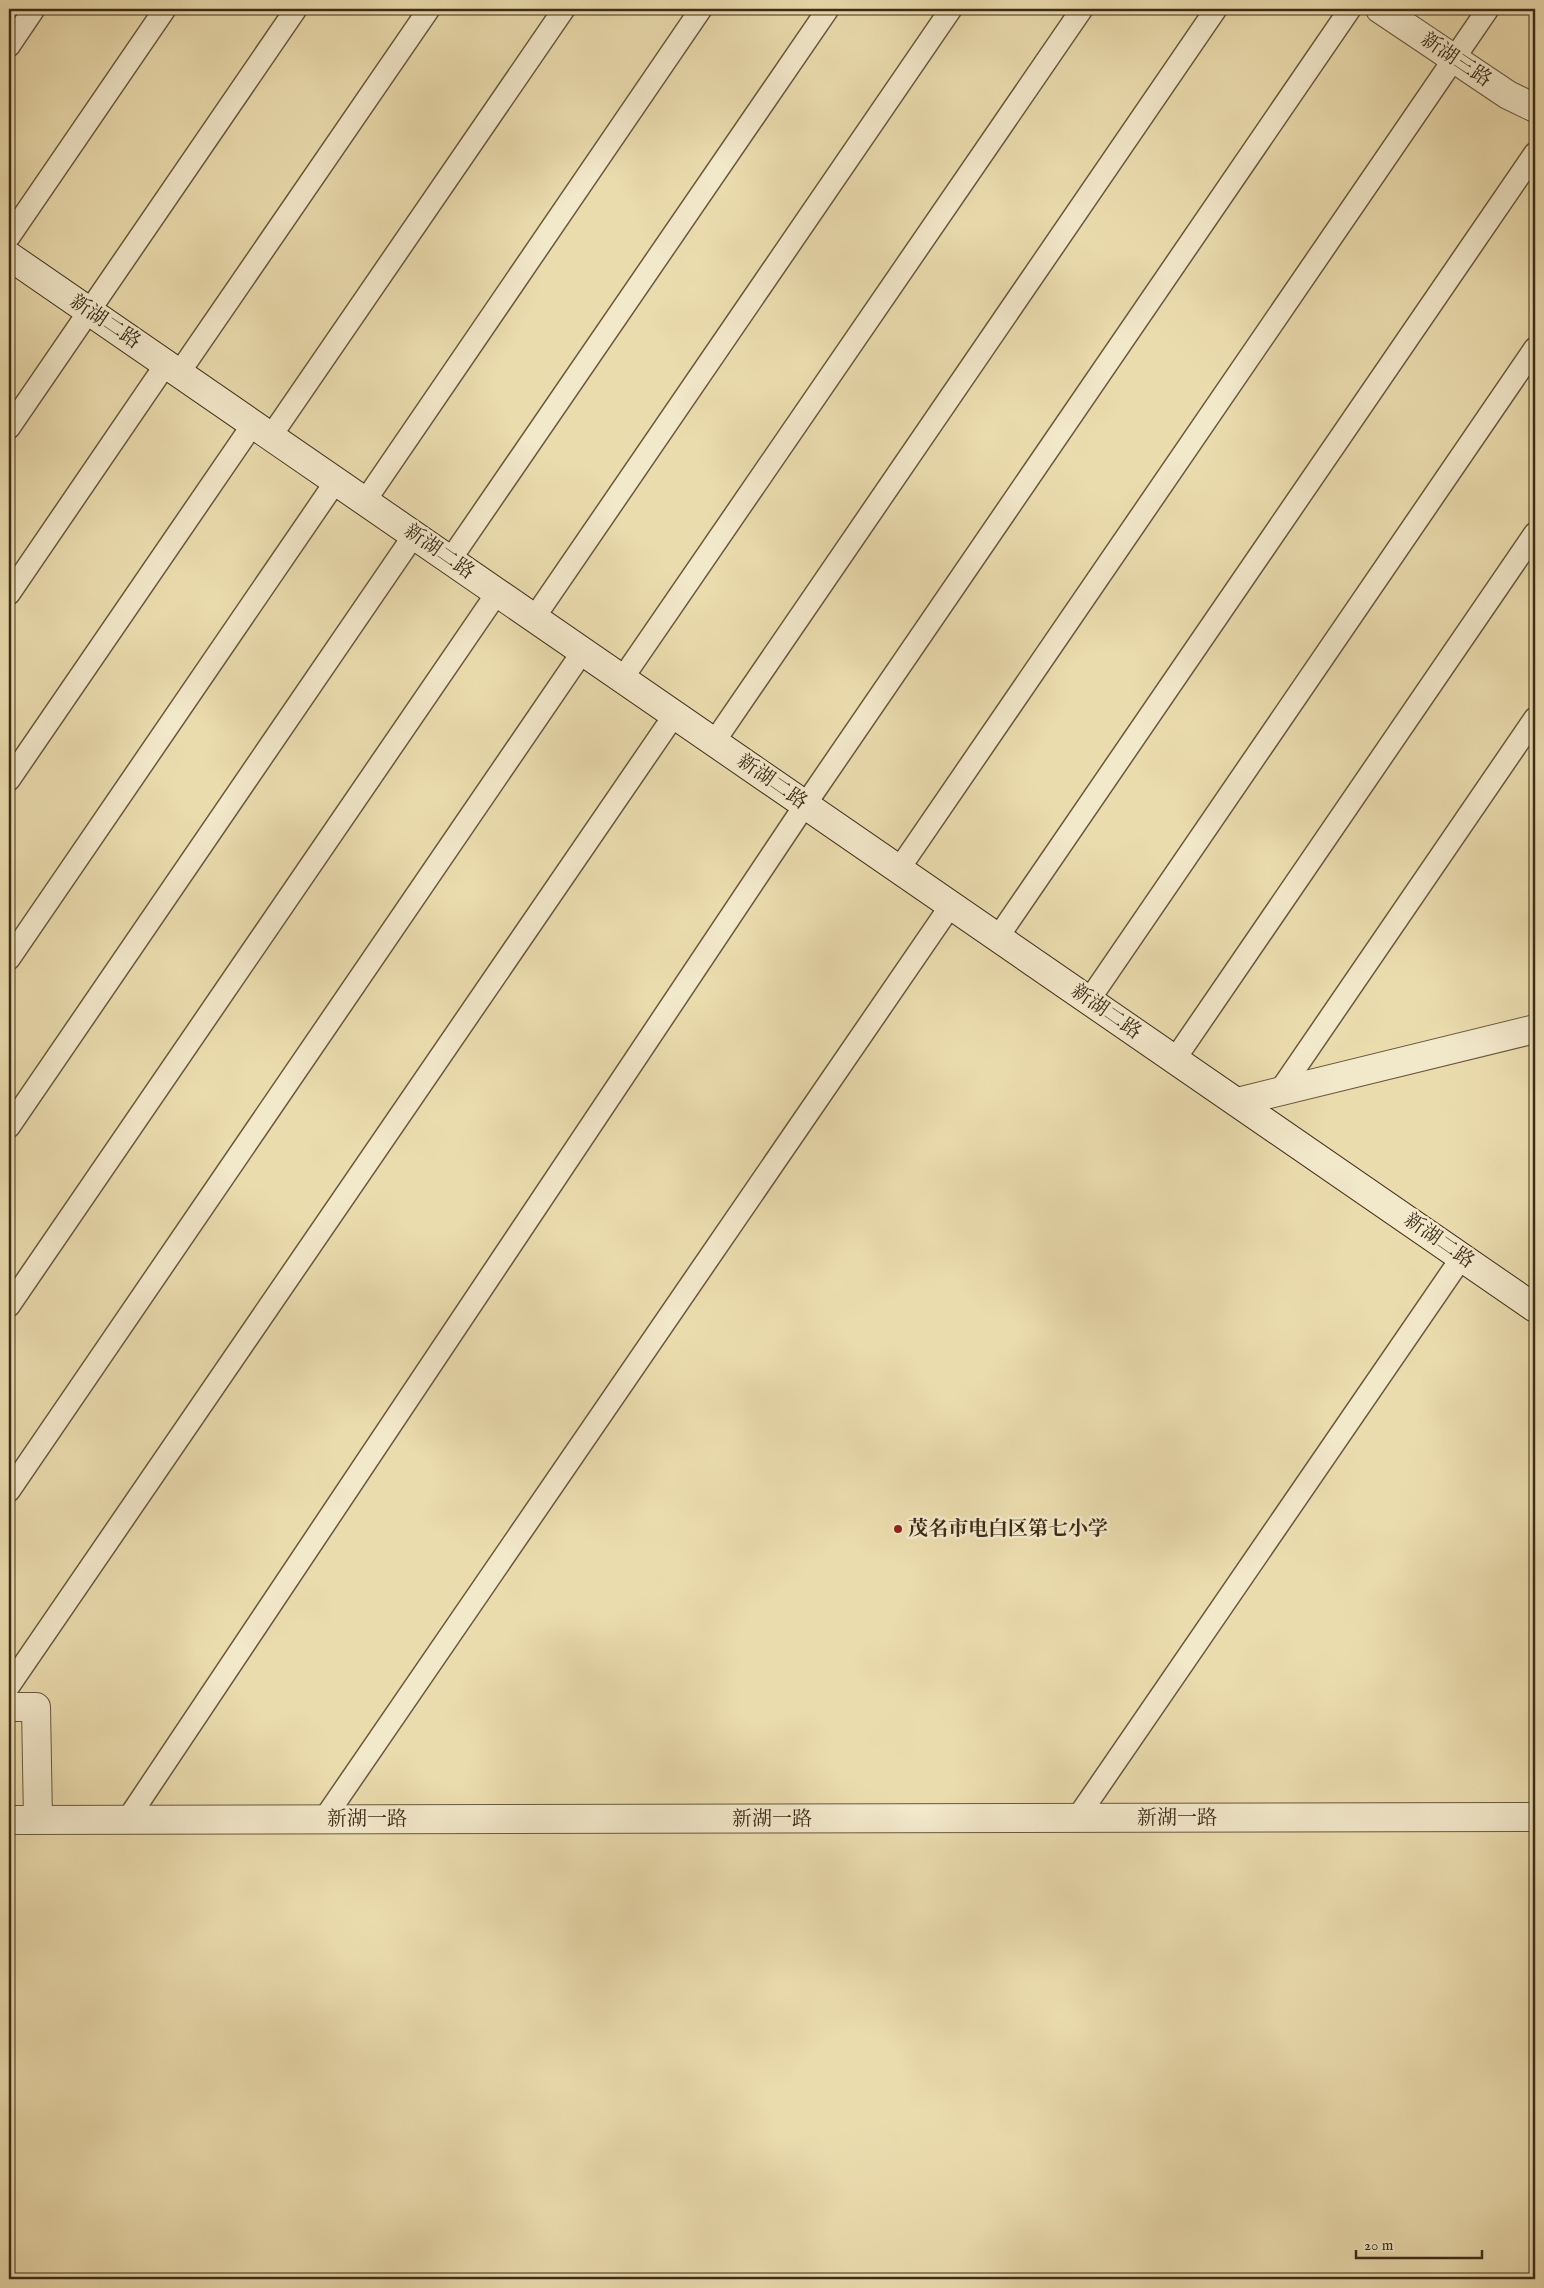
<svg xmlns="http://www.w3.org/2000/svg" width="1544" height="2288" font-family="'IM FELL English','Noto Serif SC',serif">
<rect width="100%" height="100%" fill="#ebdcae"/>
<filter id="stains"><feTurbulence type="fractalNoise" baseFrequency=".004" numOctaves="4"/><feColorMatrix values="0 0 0 0 .2 0 0 0 0 .09 0 0 0 0 .02 0 0 0 .5 -.17"/></filter>
<radialGradient id="worn" r=".72"><stop offset=".6" stop-color="#630" stop-opacity="0"/><stop offset="1" stop-color="#630" stop-opacity=".3"/></radialGradient>
<g fill="none" stroke-linecap="round" stroke-linejoin="round">
<defs>
<path id="lane" d="M9,46L34,9
M9,237L165,9
M179,373L429,9
M9,428L296,9
M271,436L564,9
M365,501L701,9
M450,560L828,9
M9,594L166,364
M534,618L951,9
M622,679L1082,9
M714,742L1216,9
M9,780L253,424
M899,869L1488,9
M998,937L1535,153
M9,959L336,481
M1089,1000L1535,348
M1175,1059L1535,533
M1279,1092L1535,718
M9,1127L414,535
M9,1306L497,593
M9,1491L583,651
M9,1686L675,714
M1077,1818L1462,1257
M324,1819L951,905
M127,1820L805,805L1350,9"/>
<path id="street" d="M1380,9L1508,95L1535,108
M1237,1102L1535,1029
M9,1707H36L38,1820
M9,1820L1535,1817"/>
<path id="secondary" d="M9,256L1535,1308"/>
</defs>
<use href="#lane" stroke="#68583e" stroke-width="24"/>
<use href="#street" stroke="#68583e" stroke-width="30"/>
<use href="#secondary" stroke="#3c2c19" stroke-width="30"/>
<use href="#lane" stroke="#f2e8ca" stroke-width="21"/>
<use href="#street" stroke="#f2e8ca" stroke-width="28"/>
<use href="#secondary" stroke="#f2e8ca" stroke-width="28"/>
</g>
<circle fill="#8f2418" stroke="#f2e8ca" stroke-width="2" cx="898" cy="1529" r="5"/>
<g text-anchor="middle" dominant-baseline="central" stroke-width="5" stroke-linejoin="round" paint-order="stroke">
<g font-size="20" fill="#3c2c19" stroke="#f2e8ca">
<text transform="translate(1456 60) rotate(34)">新湖三路</text>
<text transform="translate(105 322) rotate(34)">新湖二路</text>
<text transform="translate(439 552) rotate(35)">新湖二路</text>
<text transform="translate(772 782) rotate(35)">新湖二路</text>
<text transform="translate(1106 1012) rotate(35)">新湖二路</text>
<text transform="translate(1439 1241) rotate(35)">新湖二路</text>
<text x="1177" y="1818">新湖一路</text>
<text x="367" y="1819">新湖一路</text>
<text x="772" y="1819">新湖一路</text>
</g>
<g font-size="20" font-weight="bold" fill="#3c2c19" stroke="#f2e8ca" text-anchor="start">
<text x="908" y="1529">茂名市电白区第七小学</text>
</g>
</g>
<rect width="1544" height="2288" fill="none" stroke="#ebdcae" stroke-width="30"/>
<rect x="10" y="10" width="1524" height="2268" fill="none" stroke="#3c2c19" stroke-width="2.5"/>
<rect x="15" y="15" width="1514" height="2258" fill="none" stroke="#3c2c19"/>
<path d="M1356 2250v8h126v-8" fill="none" stroke="#3c2c19" stroke-width="2.5"/>
<text x="1364" y="2250" font-size="15" fill="#3c2c19" stroke="#f2e8ca" stroke-width="4" paint-order="stroke">20 m</text>
<rect width="100%" height="100%" filter="url(#stains)"/>
<rect width="100%" height="100%" fill="url(#worn)"/>
</svg>
